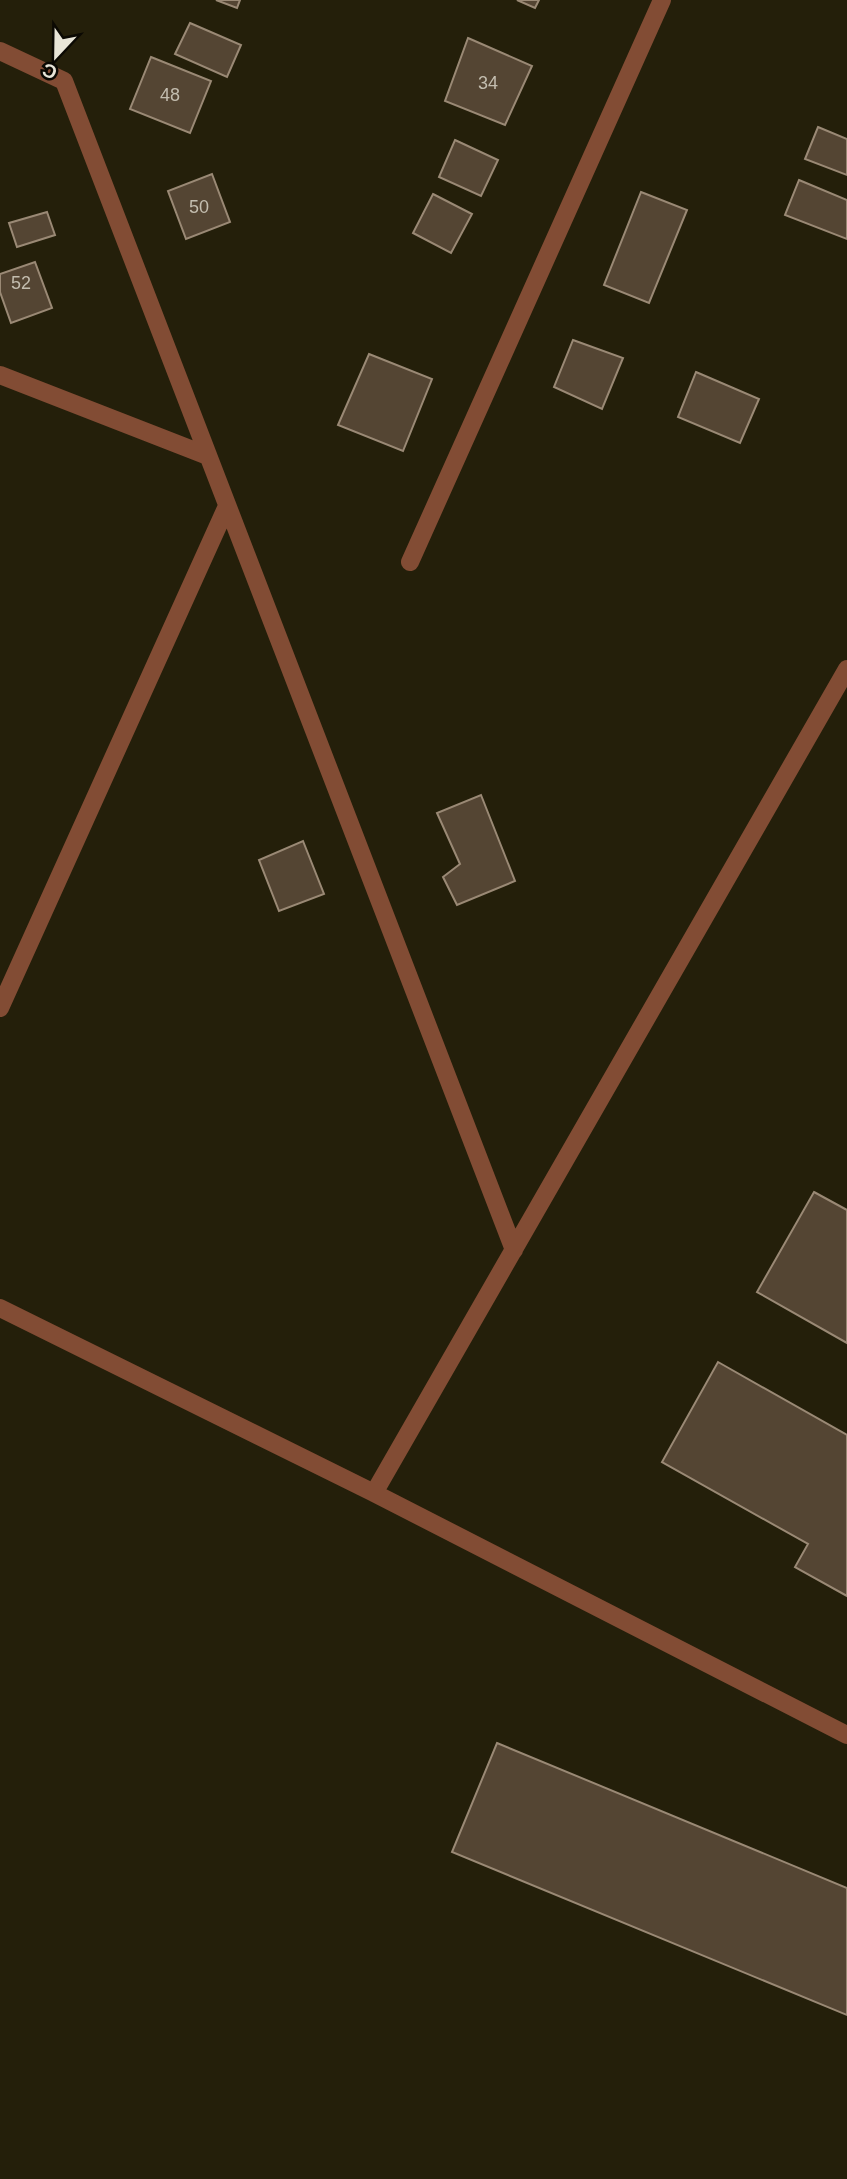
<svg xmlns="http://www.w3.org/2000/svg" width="847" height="2179" font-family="Arial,sans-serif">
<rect width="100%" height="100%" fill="#241f0a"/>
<path fill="#544533" stroke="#9a8975" stroke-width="2" d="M216,0H240L237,8Z
M517,0H539L535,8Z
M190,23L241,45L227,77L175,54Z
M468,38L532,66L505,125L445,101Z
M151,57L211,81L190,133L130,109Z
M818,127L847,139V175L805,159Z
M455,140L498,160L481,196L439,177Z
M212,174L230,222L186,239L168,191Z
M799,180L847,200V239L785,215Z
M641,192L687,210L649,303L604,285Z
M433,194L472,214L451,253L413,233Z
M47,212L55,235L17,247L9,223Z
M35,262L52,308L11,323L0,292V274Z
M573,340L623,358L602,409L554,387Z
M369,354L432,379L403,451L338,425Z
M696,372L759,399L740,443L678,417Z
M481,795L515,881L457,905L443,877L460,864L437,813Z
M303,841L324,894L279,911L259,860Z
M814,1192L847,1210V1343L757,1292Z
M718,1362L847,1435V1596L795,1567L808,1544L662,1462Z
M497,1743L847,1888V2015L452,1852Z"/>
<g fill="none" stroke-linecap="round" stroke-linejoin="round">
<path stroke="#824c34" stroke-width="18" d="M0,51L64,81L514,1250
M0,375L208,456
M410,562L662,0
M0,1008L227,506
M0,1308L374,1493L847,669
M374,1493L847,1735"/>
</g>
<g text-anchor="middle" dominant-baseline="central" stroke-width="5" stroke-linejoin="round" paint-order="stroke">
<g font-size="18" fill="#c3bdaf">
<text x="488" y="83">34</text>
<text x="170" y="95">48</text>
<text x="199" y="207">50</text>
<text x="21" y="283">52</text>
</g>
</g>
<g transform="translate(56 56) rotate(202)" stroke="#0b0903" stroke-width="5" paint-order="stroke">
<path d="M0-5L12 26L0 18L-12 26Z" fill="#e8e5d8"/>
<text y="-10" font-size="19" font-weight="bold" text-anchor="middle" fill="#e8e5d8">С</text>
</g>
</svg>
